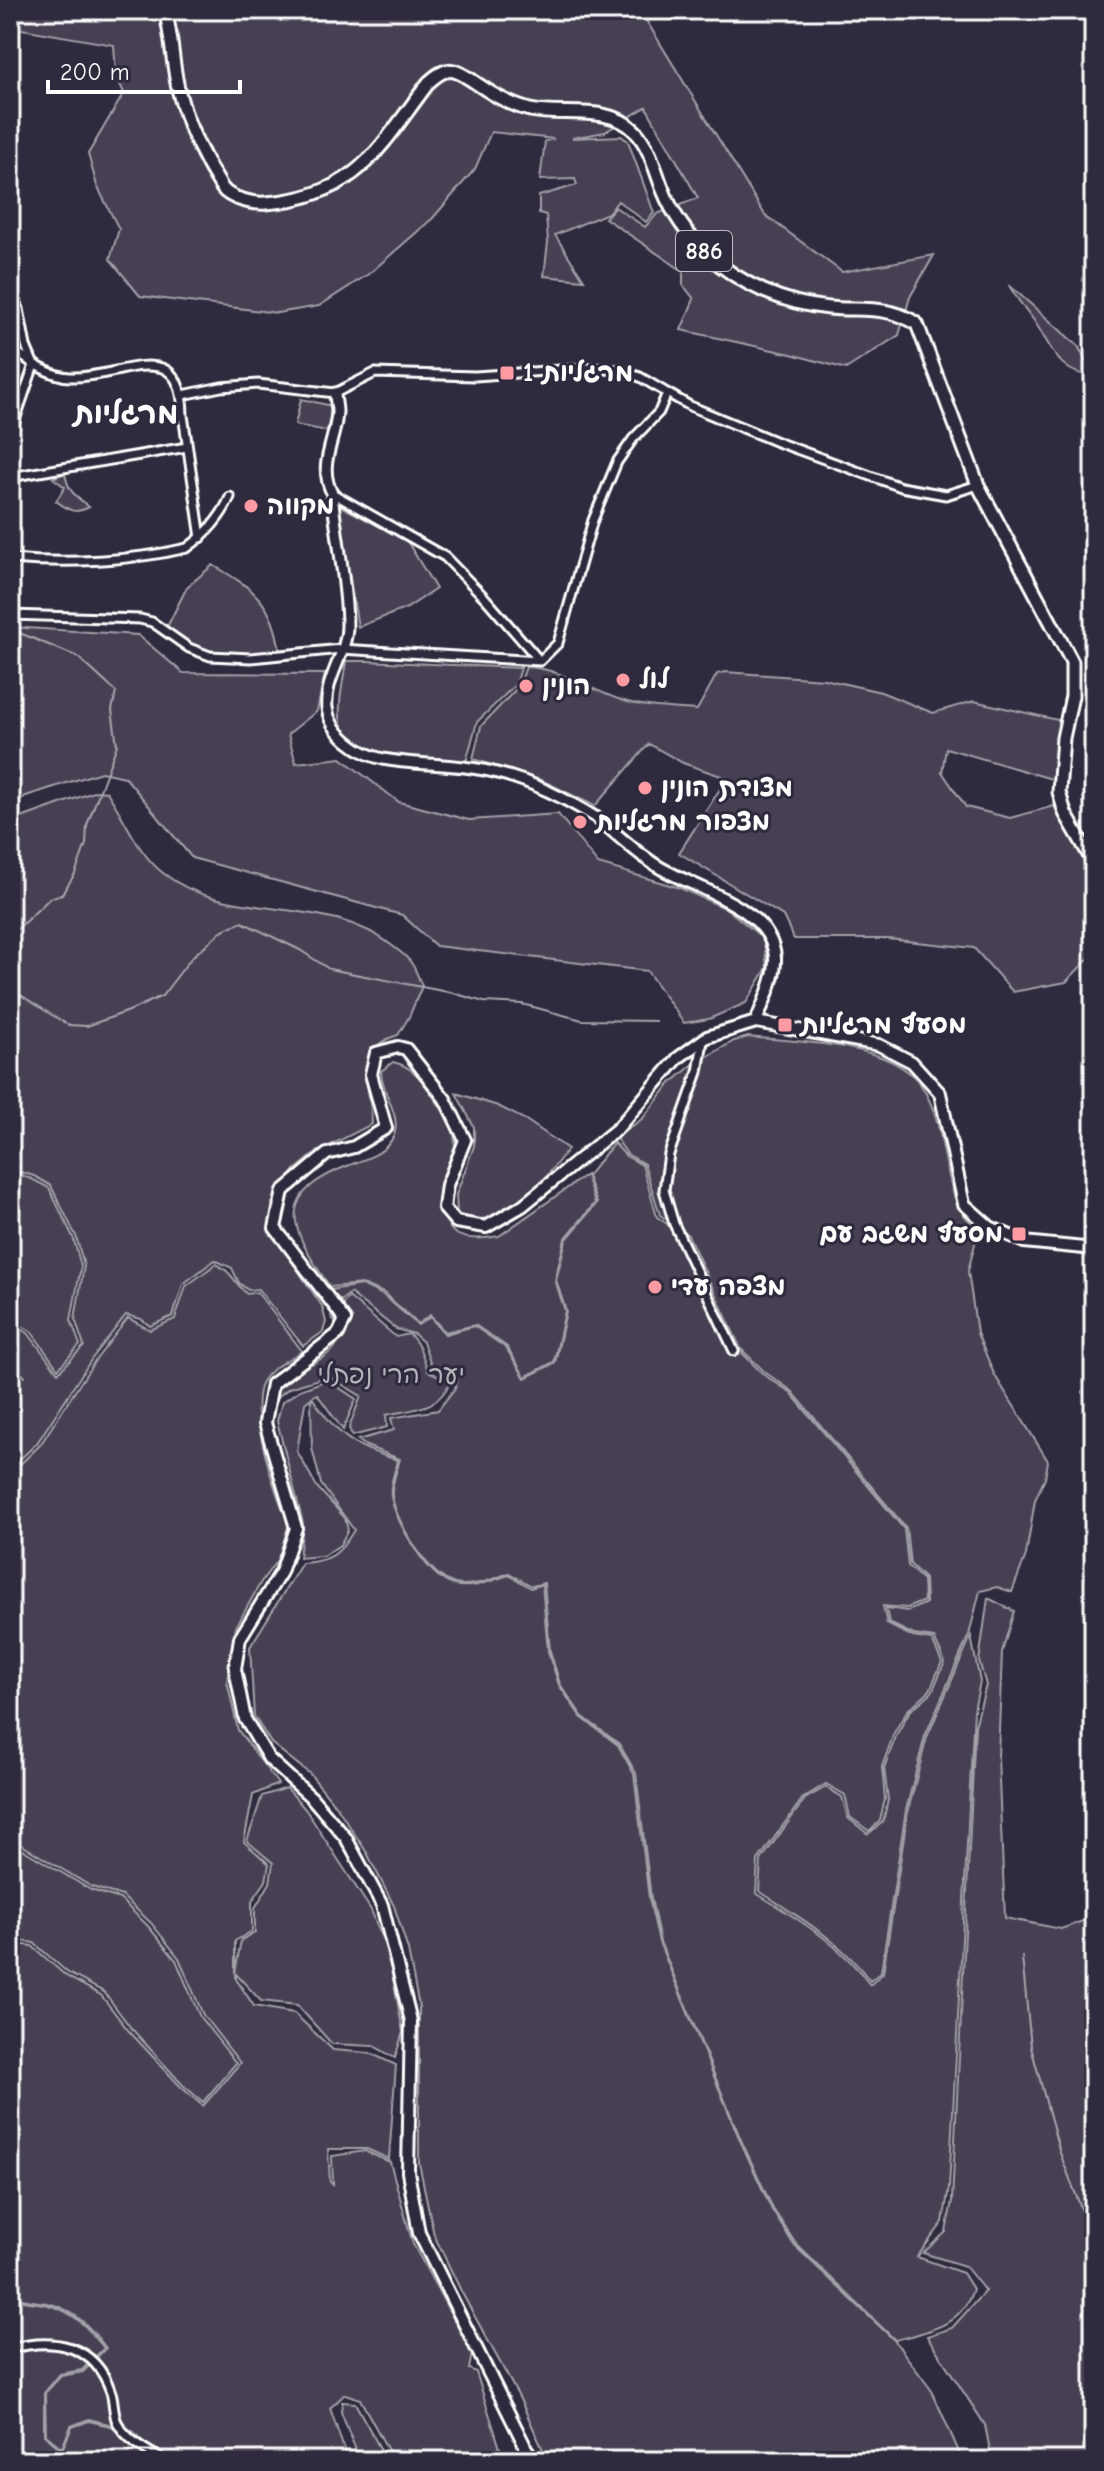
<svg xmlns="http://www.w3.org/2000/svg" width="1104" height="2471" font-family="'Comic Neue','Playpen Sans Hebrew',sans-serif">
<rect width="100%" height="100%" fill="#2f2a3d"/>
<filter id="ink" filterUnits="userSpaceOnUse"><feTurbulence type="fractalNoise" baseFrequency=".0125" numOctaves="2"/><feDisplacementMap in="SourceGraphic" scale="16" xChannelSelector="R" yChannelSelector="G"/><feConvolveMatrix kernelMatrix="1 2 1 2 8 2 1 2 1" color-interpolation-filters="sRGB"/></filter>
<g filter="url(#ink)">
<path fill="#464152" stroke="#a2a0a8" stroke-width="2" d="M10,10H631L641,12L765,215L842,272L934,255L910,297L899,335L846,369L791,354L681,330L694,299L683,285V271L605,218L615,207L645,227L657,214L698,198L646,107L605,132L572,138L621,136L628,141L654,213L646,222L618,201L608,213L555,235L584,280L544,276L548,242L546,215L539,213V196L577,185L575,179L540,180L545,141L554,139L491,132L475,169L433,218L370,273L319,306L277,313L140,296L110,259L119,229L97,186L88,154L124,93L116,75L114,45L10,27Z
M1009,285L1078,346L1094,376C1059,375 1051,347 1035,322C1026,309 1016,299 1009,285Z
M301,399L332,406L327,431L295,425Z
M65,473C68,492 75,495 89,507C74,515 69,510 56,501L65,487L53,478Z
M337,504L407,541L436,589L407,608L358,627Z
M213,565C254,589 273,602 280,652L252,656L200,649L167,627L187,587Z
M10,627L138,635L183,673L325,674L317,711L288,734L296,763L341,758L399,802L469,820L558,814L598,864L680,888L727,909L764,939L767,968L746,1003L709,1019L684,1023L647,971L436,946L402,915L192,858L125,777L101,772L26,796L10,806Z
M346,661H366L521,668L516,684L477,722L466,762C432,760 345,766 340,717C338,699 344,679 346,661Z
M526,667C559,668 589,689 621,700C644,708 672,708 697,710L717,674L725,672L824,679L881,692L933,713L974,701L1062,721L1055,780L946,748L942,772L966,807L1010,818L1054,806L1094,880V1014L1090,957L1066,982L1013,992L974,948L887,939H794L783,916L679,853L727,778L683,763L649,744L595,806L541,780L473,759L481,726L519,686Z
M96,791L107,792C125,818 137,853 163,873C229,925 326,892 394,947C400,952 408,957 412,964C416,970 419,979 422,986L409,1017L398,1035C348,1050 372,1088 372,1124L317,1152L295,1170L272,1203L278,1241L322,1306L326,1322L323,1332L303,1346L258,1289L248,1290L239,1283L232,1268L215,1260L183,1284L173,1316L150,1326L141,1319L126,1315L91,1360L37,1443L10,1469V1323L28,1333L58,1373L84,1346L75,1319L84,1266L76,1236L51,1186L34,1176L10,1169V827L24,817Z
M748,1037C795,1042 878,1042 913,1076C926,1088 933,1107 938,1125C943,1144 950,1193 959,1208C964,1217 973,1223 978,1232L968,1271L977,1333L994,1374L1048,1461L1045,1478L1035,1500L1026,1555L1012,1592L997,1587L980,1591L969,1635L925,1736L906,1810L881,1972L870,1981C842,1941 800,1918 759,1891L761,1860L805,1799L826,1787L842,1797L848,1818L868,1834L883,1822L888,1800L884,1768L897,1734L909,1712L932,1692L945,1662L934,1638L914,1635L889,1623L886,1608L908,1611L926,1603L925,1579L910,1564L906,1528L792,1391L766,1373L741,1349L688,1235L660,1215L644,1164L627,1154L616,1138L643,1118L670,1084L691,1066L734,1041Z
M393,1062C411,1066 420,1077 430,1092C439,1105 451,1119 454,1135C463,1178 409,1253 499,1236L586,1175L595,1203L565,1239L555,1280L565,1311L554,1362L525,1377L507,1347L475,1325L445,1332L430,1315L418,1324L384,1293L362,1284L330,1287C287,1225 273,1193 355,1163C371,1157 387,1152 394,1135C402,1116 381,1092 381,1071Z
M456,1093L498,1106L526,1120L568,1149L538,1187L491,1217L475,1220L457,1214L456,1195L474,1146V1127Z
M614,1143L626,1156L642,1165L657,1217L686,1237L739,1350L764,1375L790,1392L904,1529L908,1566L923,1580L924,1601L907,1608L883,1606L887,1624L913,1637L932,1640L942,1662L930,1690L907,1711L894,1733L882,1767L885,1799L880,1821L869,1831L850,1817L845,1795L826,1784L803,1798L758,1860L756,1893C800,1921 839,1942 870,1985L883,1973L908,1811L927,1737L971,1636L980,1682L974,1710L949,2188L943,2222L917,2257L963,2273L973,2289C962,2326 929,2331 895,2340L796,2244L773,2209L741,2140L660,1942L651,1898L636,1773L619,1744L582,1716L560,1684L550,1651L544,1583L532,1586L509,1573C492,1579 473,1588 455,1584C429,1577 395,1521 392,1495C391,1485 397,1470 400,1459L366,1446L358,1440L394,1430L391,1418L438,1410L455,1388L458,1378L432,1367L423,1342L414,1334L396,1329L350,1293L341,1301L330,1290L362,1285L383,1295L418,1325L430,1317L445,1334L474,1326L506,1348L525,1378L555,1363L566,1311L556,1280L566,1240L597,1203L587,1176Z
M10,1172L32,1179L49,1188L73,1237L81,1266L71,1320L80,1345L58,1369L31,1331L10,1320Z
M216,1264C232,1271 234,1283 247,1294L257,1292L302,1351C290,1359 269,1368 262,1382C247,1410 275,1495 289,1523L280,1556L261,1582L236,1627L227,1681L238,1730L278,1784L253,1795L244,1842L269,1864L266,1881L252,1901V1931L235,1941V1973L241,1940L255,1933V1908L270,1883L273,1863L247,1841L262,1796L287,1788L306,1810L371,1910L389,1956L403,2032L395,2058L374,2046L332,2044L297,2005L261,2001L236,1974V1979L254,2006L294,2013L333,2050L370,2053L396,2065L389,2159L367,2149H328L330,2182L333,2184L332,2156L365,2151L390,2162L413,2244L472,2353L469,2369L476,2372L504,2461H394L360,2399L345,2394L330,2408L348,2461H175L150,2450L132,2430L89,2419L71,2426L62,2448L46,2435L45,2393L61,2376L83,2372L106,2348C90,2327 74,2309 47,2303C33,2301 23,2301 10,2295V2121L14,2119L10,2107V1943L32,1946L66,1976L101,1995L128,2030L181,2087L203,2106L240,2063L203,2015L179,1958L151,1923L122,1896L92,1887L10,1838V1516L19,1513L10,1502V1474L40,1445L94,1362L128,1318L150,1330L175,1319L186,1286Z
M349,1297L396,1337L409,1334C420,1344 423,1357 428,1371L450,1381C440,1410 413,1409 386,1415L387,1427L352,1436L349,1428L361,1396L328,1376L289,1388L269,1404C285,1364 318,1370 338,1344L336,1324L331,1316Z
M327,1380L356,1399L343,1430L317,1394L312,1397C338,1437 353,1447 398,1460C395,1471 389,1486 391,1496C395,1522 428,1578 454,1585C473,1590 492,1580 509,1575L531,1588L542,1584L548,1651L559,1685L581,1717L618,1745L634,1774L649,1898L659,1942L740,2140L772,2210L794,2245L894,2340L932,2391L963,2461H548L520,2399L462,2293L434,2235L419,2163V2007L408,1950L394,1906L367,1853L337,1807L310,1774L271,1743L254,1716L250,1647L302,1563C331,1561 339,1555 354,1530L321,1484L312,1448L311,1398L305,1403L297,1451L317,1487L345,1518L348,1530L340,1545L323,1556L299,1558L303,1523L277,1421L282,1402L300,1390Z
M988,1598L1014,1611L1002,1652L998,1757L1005,1918L1061,1929L1091,1918L1094,1924V2461H992L985,2425L927,2336L952,2328L985,2291L965,2266L923,2253L946,2232L952,2201L975,1726L986,1685L979,1661Z
M10,1842L91,1890L120,1899L148,1926L176,1960L200,2017L236,2063L203,2102L183,2085L131,2028L104,1992L68,1973L34,1943L10,1939Z
M10,2297C23,2303 35,2302 48,2305C75,2312 88,2328 104,2348L82,2370L60,2374L44,2393V2435L62,2450L72,2427L89,2421L131,2431L149,2451L170,2461H10Z
M342,2402L355,2403L387,2461H360L341,2412Z"/>
<g fill="none" stroke-linecap="round" stroke-linejoin="round">
<path stroke="#a7a6ad" stroke-width="2" d="M10,629L78,657L116,692L112,710L117,745L87,825L86,844L75,874L62,894L50,898L10,936
M10,991L19,994L68,1025L87,1026L129,1011L162,996L192,957L223,930L242,922L300,950L329,969L453,993L484,1002L522,1004L582,1020L656,1021
M10,1362L25,1377
M1022,1957L1031,2047L1060,2153L1094,2242"/>
<defs>
<path id="minor" d="M10,289L19,309L26,346L34,365L10,435
M10,347C27,360 48,376 70,377C120,380 182,332 183,415L201,538
M667,393L690,406L777,442L901,487L946,495L978,485
M10,477L187,447
M332,493L445,557L486,599L539,660
M10,559C67,564 132,561 187,548C205,535 221,518 230,497
M10,615L140,619L152,622L189,648L210,656L251,658L341,649L540,661L558,643L593,520L617,462L633,439L659,412L667,393L640,377L618,370L589,368L475,376L375,373L335,393L258,384L221,387L183,395
M703,1041L698,1072L669,1154L664,1190L674,1224L734,1351
M10,2349C54,2337 95,2344 111,2392C114,2401 113,2414 117,2422C127,2441 148,2451 165,2461"/>
<path id="tertiary" d="M335,393C335,399 337,406 337,412C336,441 317,464 332,493C336,536 347,584 347,626C347,654 324,679 327,708C330,733 359,754 383,759C421,766 460,763 497,773C534,782 564,798 597,818"/>
<path id="secondary" d="M597,818C617,834 637,854 659,867C695,889 772,907 775,958C776,978 763,1003 756,1022
M535,2461L526,2448L419,2233L408,2172L411,2021L382,1905L346,1838L312,1798L269,1759L245,1719L235,1669L240,1638L281,1572L296,1528L265,1423L272,1384L338,1334L345,1320L275,1228L283,1191L327,1154L354,1147L386,1128L371,1074L376,1053L398,1047L406,1049L445,1099L465,1140L447,1185L444,1208L456,1222L486,1227L522,1206L618,1128L678,1058L707,1037L756,1022L879,1045L912,1062L940,1093L964,1204L990,1227L1024,1242L1094,1249"/>
<path id="primary" d="M165,10C173,39 172,71 181,100C189,129 206,163 222,188C230,199 253,204 266,203C358,196 379,148 429,82C446,67 451,67 470,79C489,92 507,104 530,110C563,117 609,104 635,131C650,147 655,170 663,190C673,215 689,237 708,255C741,285 785,304 829,308C861,311 889,305 917,324L978,485L1072,662V696L1063,738L1059,792L1065,813L1094,863"/>
</defs>
<use href="#minor" stroke="#fff" stroke-width="13"/>
<use href="#tertiary" stroke="#fff" stroke-width="15"/>
<use href="#secondary" stroke="#fff" stroke-width="16"/>
<use href="#primary" stroke="#fff" stroke-width="17"/>
<use href="#minor" stroke="#2f2a3d" stroke-width="7"/>
<use href="#tertiary" stroke="#2f2a3d" stroke-width="9"/>
<use href="#secondary" stroke="#2f2a3d" stroke-width="10"/>
<use href="#primary" stroke="#2f2a3d" stroke-width="11"/>
</g>
</g>
<g fill="#ff9aa2" stroke="#2f2a3d" stroke-width="3">
<rect x="499" y="365" width="16" height="16" rx="4"/>
<circle cx="251" cy="506" r="8"/>
<circle cx="623" cy="680" r="8"/>
<circle cx="526" cy="686" r="8"/>
<circle cx="645" cy="788" r="8"/>
<circle cx="580" cy="822" r="8"/>
<rect x="777" y="1017" width="16" height="16" rx="4"/>
<rect x="1011" y="1226" width="16" height="16" rx="4"/>
<circle cx="655" cy="1287" r="8"/>
</g>
<g text-anchor="middle" dominant-baseline="central" stroke-width="6" stroke-linejoin="round" paint-order="stroke">
<rect fill="#2f2a3d" stroke="#c1bfc5" stroke-width="2" x="676" y="231" width="56" height="40" rx="6"/>
<g font-size="24" font-weight="bold" fill="#fff">
<text x="704" y="251">886</text>
</g>
<g font-size="26" font-weight="bold" fill="#fff" stroke="#2f2a3d" text-anchor="start">
<text x="523" y="373">מרגליות 1</text>
<text x="267" y="506">מקווה</text>
<text x="639" y="680">לול</text>
<text x="542" y="686">הונין</text>
<text x="661" y="788">מצודת הונין</text>
<text x="596" y="822">מצפור מרגליות</text>
<text x="801" y="1025">מסעף מרגליות</text>
<text x="1003" y="1234" text-anchor="end">מסעף משגב עם</text>
<text x="671" y="1287">מצפה עדי</text>
</g>
<g font-size="26" fill="#b5b3ba" stroke="#2f2a3d">
<text x="391" y="1375">יער הרי נפתלי</text>
</g>
<g font-size="30" font-weight="bold" fill="#fff" stroke="#2f2a3d">
<text x="126" y="413">מרגליות</text>
</g>
</g>
<rect width="1104" height="2471" fill="none" stroke="#2f2a3d" stroke-width="40"/>
<rect x="20" y="20" width="1064" height="2431" fill="none" stroke="#fff" stroke-width="3" filter="url(#ink)"/>
<path d="M48 80v12h192v-12" fill="none" stroke="#ffffff" stroke-width="4"/>
<text x="60" y="80" font-size="24" fill="#ffffff" stroke="#2f2a3d" stroke-width="6" paint-order="stroke">200 m</text>
</svg>
